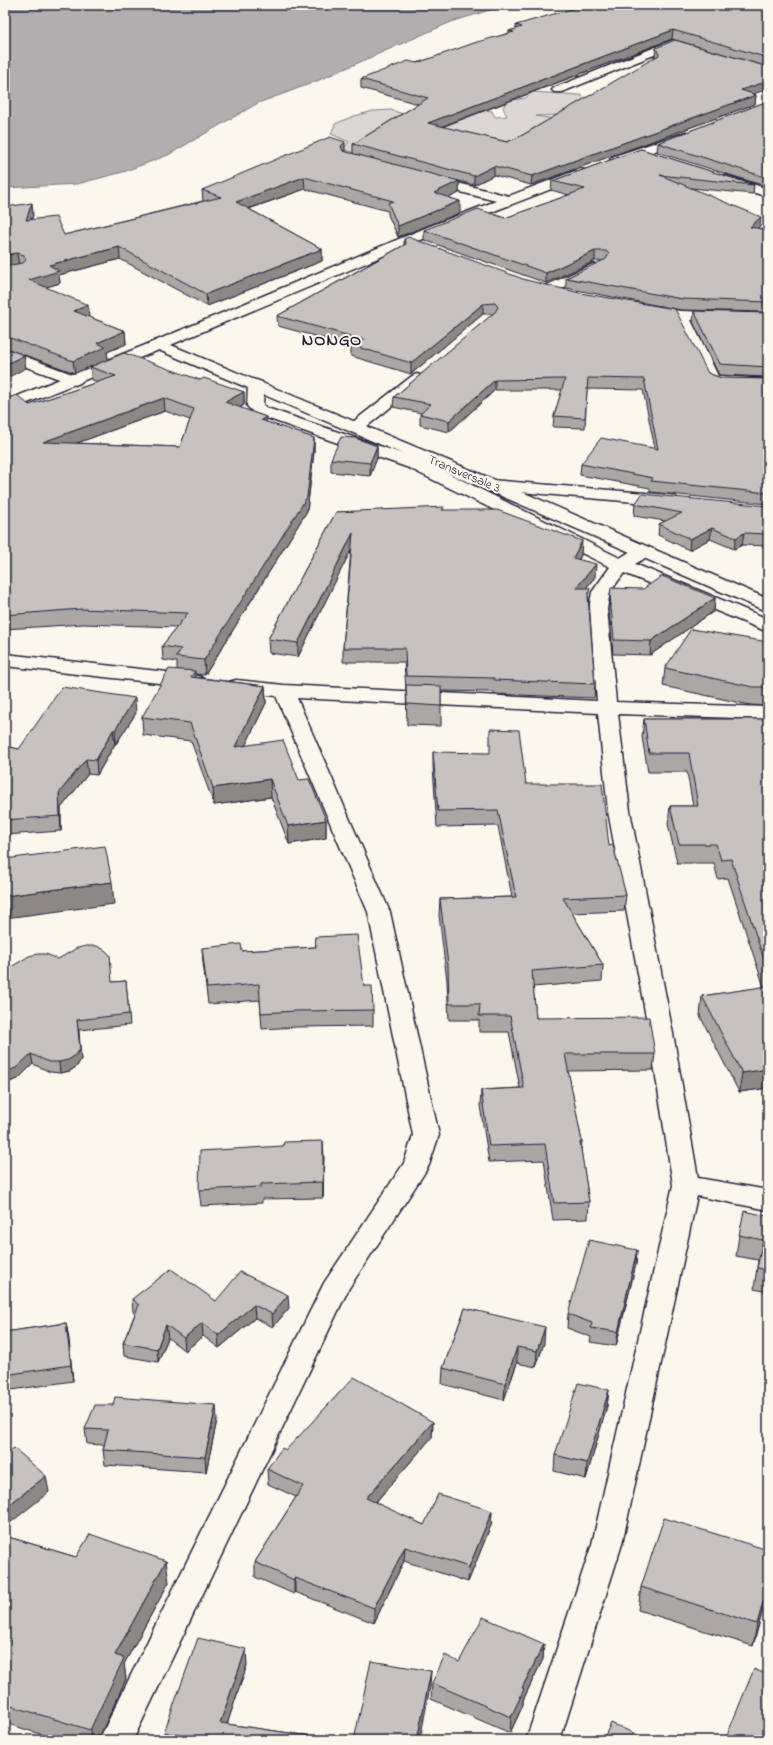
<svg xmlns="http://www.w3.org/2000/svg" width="773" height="1745" font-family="'Indie Flower',sans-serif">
<rect width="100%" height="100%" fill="#fbf7ec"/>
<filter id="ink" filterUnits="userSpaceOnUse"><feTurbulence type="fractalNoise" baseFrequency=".025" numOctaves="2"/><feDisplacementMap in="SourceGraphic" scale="8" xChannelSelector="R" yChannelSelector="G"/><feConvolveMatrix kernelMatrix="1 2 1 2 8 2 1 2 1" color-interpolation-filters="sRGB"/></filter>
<g filter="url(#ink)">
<path fill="#dbd8d3" stroke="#7e7d87" d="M532,92L580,95L599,103L579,109L563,111L557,115L536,116L555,119L586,135L359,155L343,149L349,142L331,134L335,124L351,117L373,111L391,110L409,116L454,107L492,111L495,117L507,116L503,108L506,101L526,98Z"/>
<path fill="#b1aeb0" stroke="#787681" d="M5,5H506L451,22L310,84L258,103L168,155L123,172L77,184L5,188Z"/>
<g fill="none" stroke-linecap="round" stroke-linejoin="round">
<defs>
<path id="street" d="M673,40L687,44L689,46L683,49L674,47L562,92H554L552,90L554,88Z
M725,175L768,189V197L720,182L719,179L720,176Z
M430,176L513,197L515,200L513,203L508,204L425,183L424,180L425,177Z
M593,264L598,265L600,268L598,271L553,293L548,294L543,293L541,290L543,287Z
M648,306L681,311L768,314V322L691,320L718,376L768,379V389L720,387L707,382L675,319L643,313L641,310L643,307Z
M5,349L80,377L83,380L80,383L75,385L70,383L5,359Z
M417,374L422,376L425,379L422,382L361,431L355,433L349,431L347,428L349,425L412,376Z
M256,380L262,382L264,385L263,405L267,408L421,460L620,558C630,552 638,545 649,548L652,552L649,556L635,564L768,619V632L624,573L610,592L607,609L616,702L768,707V719L618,714L630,811L674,1039L698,1178L768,1190V1210L697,1196L622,1544L560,1740H526L592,1544L673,1185L650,1039L608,811L598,713L297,698L390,912L439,1135L429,1165L425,1172L349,1288L133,1740H99L324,1283L404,1163L413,1135L368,912L276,696L229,690L226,686L229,682L236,680L284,685L597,701L589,609L592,592L610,567L409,468L255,414L247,406L248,385L250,382Z
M491,480L669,495L675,496L678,500L675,504L669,505L485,489L483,485L485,481Z
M5,654L194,675L201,677L204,681L201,685L194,687L5,666Z"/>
<path id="secondary" d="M159,340L497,481L768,599V612L485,489L154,348L151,345L154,342Z"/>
<path id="primary" d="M686,132L690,133L692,136L690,139L620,163H612L610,160L612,157Z
M580,169L585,170L586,173L585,176L440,232L154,352L5,412V401L143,346L430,226Z"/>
</defs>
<use href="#street" stroke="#22223b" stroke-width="3"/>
<use href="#secondary" stroke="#22223b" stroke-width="3"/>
<use href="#primary" stroke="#22223b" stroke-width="3"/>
<use href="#street" fill="#fbf7ec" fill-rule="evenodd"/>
<use href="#secondary" fill="#fbf7ec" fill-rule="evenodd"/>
<use href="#primary" fill="#fbf7ec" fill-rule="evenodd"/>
</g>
<path fill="#aaa7a5" stroke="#22223b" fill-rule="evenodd" d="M768,5V67L672,39L442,127L507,142L521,136L655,58V56L656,48L756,95L755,104L531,185L494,175L474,185L459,181V193L448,198L460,213L398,237L388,215V211L305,189L249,209L322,249V261L207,306L120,259L59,275L60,283L46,287L89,317L125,331L126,344L107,352L108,360L75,373L5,348V207L33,215L31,220L64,235L203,201L202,190L345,152L353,154V144L418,104L361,88V79L417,63L509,33V31L516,29V25Z
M768,101V187L657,152L658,143Z
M641,149L754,185L753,194L691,188L760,226L758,228L768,230V312L681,310L566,288V278L604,261H595L546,283L424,240V230L505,218L569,195L551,190L552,181Z
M404,239L708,373L721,378L768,379V504L650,492V488L580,475L581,464L655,449L643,390L587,389L585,428L553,427L554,416L562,390H495L449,432L420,425V414L421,413L393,407L394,397L493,314H483L411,374L351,356V346L278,326L277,316L404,245Z
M694,311L768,313V377L719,375L693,322Z
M90,367L200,380L244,392V405L240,408L266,417V422L314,438V452L307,511L205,675L195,674V677L265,686L266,703L245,746L299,780L326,820V838L289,844L271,797L214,805L191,741L143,735L142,717L177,670V662L163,660L162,646L177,627L83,624L5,629V387L6,399L29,405L98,382L92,380ZM165,411L190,420L180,447L77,443Z
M377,446V458L370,476L331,472V459Z
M635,504L768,506V546L742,545L734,549L710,539L689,550L658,535L659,524L665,521L634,516Z
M444,510L581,555L579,559L595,577L586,588L589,600L595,684L594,698L494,694V692L441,691V726L407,725L406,690L404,662H343V648L351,549L298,657L269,653L268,639L336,512Z
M610,595L715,598L714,611L650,655L613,654L609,609Z
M768,642V706L750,705L663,686L665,668Z
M136,713L116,744H115L97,775L88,774L61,808V831L5,835V746L19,749Z
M644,719H768V1088L739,1092L700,1016L702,996L764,987L728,878L718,879L714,863H677L668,824L670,806H693L687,772H648L642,737Z
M433,752L526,784L609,846L626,895L624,911L572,913L603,965L602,981L533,987L536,1018L655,1054L653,1070L568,1071L582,1142L581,1151L589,1202L588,1219L553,1220L544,1160L489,1162L480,1106L481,1090L520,1088L509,1032H479V1020H449L447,981L439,915L440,899L512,897L498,826L437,827L433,767Z
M315,937L364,986L373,1010V1026L297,1027L262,1029L260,1000L208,1004L203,963L202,948L242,951L316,947Z
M5,967L8,969L113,982L126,981L130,1025L79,1030L81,1059L77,1066L70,1071L60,1073L50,1072L33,1064L18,1079L9,1082L5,1083Z
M323,1141V1198L262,1199V1203L201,1206L199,1190L283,1146Z
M768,1215V1292L754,1289L758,1260L736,1256L739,1235Z
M637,1250L636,1264L616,1346L590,1342L591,1337L567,1328L568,1314Z
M132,1299L216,1301L289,1308L273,1327L255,1318L219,1348L203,1336L185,1351L168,1338L158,1362L124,1356L123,1343L135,1314L133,1312Z
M465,1308L544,1343L536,1367L517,1363L504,1400L442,1384L443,1368Z
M66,1323L73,1381L5,1391V1332Z
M609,1390L607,1406L586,1479L554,1471L555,1455Z
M217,1420L206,1472L105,1465L103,1450L104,1445L87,1444L85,1429Z
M433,1422L432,1437L375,1503L424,1525L492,1511L491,1525L468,1582L404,1561L374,1623L295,1592L294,1594L255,1577V1562L296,1497L268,1484L267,1469L286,1450Z
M5,1536L76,1557L169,1582L124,1664L126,1679L98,1740H59L5,1723Z
M768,1550V1591L753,1646L638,1610L641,1587Z
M544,1644L543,1659L523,1700V1705L510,1733L431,1699L432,1683L459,1662Z
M247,1665L227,1724L324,1738V1740H165L164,1732Z"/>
<path fill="#8b8886" stroke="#22223b" d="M673,30L672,39L427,132L428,123Z
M768,81V89L741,98V90Z
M756,95L755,104L531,185L532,176Z
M345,142V153L341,157V146Z
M494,166V175L474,185V176Z
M304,177L305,189L236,213V202Z
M459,181V193L434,205V193Z
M460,201V213L398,237V226Z
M32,203L33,215L27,232L26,220Z
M761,217L760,226L749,236L750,227Z
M119,247L120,259L59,275L60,283L30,292L29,280L49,265Z
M322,249V261L207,306L206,294Z
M595,251V261L546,283V273Z
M17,253L19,266L5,267V255Z
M483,304V314L411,374V363Z
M88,305L89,318L74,311Z
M125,331L126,344L107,352L108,360L75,373L73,361L97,343Z
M24,355L26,368L5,379V365Z
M495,380V390L449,432V421Z
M5,387L6,399L5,400Z
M244,392V405L225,416V402Z
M164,398L165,411L44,455L43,442Z
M266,417L267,430L261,420Z
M314,438V452L307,511L205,675L204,660Z
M377,446V458L370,476V463Z
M712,528L710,539L689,550L690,539Z
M353,533V546L298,657V643Z
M744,533L742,545L734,549L736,538Z
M582,541L581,555L572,572L573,558Z
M596,564L595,577L575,602L576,588Z
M715,598L714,611L650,655L651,641Z
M195,671L196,689L191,677Z
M265,686L266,703L236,765L235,747Z
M135,698L136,713L116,744L115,730Z
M113,730L115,744L97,775L96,760Z
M86,759L88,774L61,808V831L60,816L59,793Z
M270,779L271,797L214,805L213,788Z
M326,820V838L289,844L288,826Z
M112,882L114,904L5,918V896Z
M77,1020L81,1059L77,1066L70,1071L60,1073L59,1062Z
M31,1054L33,1064L18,1079L9,1082L7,1072Z
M768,1069V1088L739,1092L742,1073Z
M323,1141L324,1157L323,1198Z
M637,1250L636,1264L616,1346L618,1332Z
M288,1295L289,1308L273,1327L272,1314Z
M254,1305L255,1318L219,1348L218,1335Z
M66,1323L69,1339L73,1381L71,1365Z
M202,1323L203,1336L185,1351L184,1338Z
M166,1325L168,1338L158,1362L157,1349Z
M545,1327L544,1343L536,1367L537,1351Z
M517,1347V1363L504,1400L505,1384Z
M609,1390L607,1406L586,1479L587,1463Z
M216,1405L217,1420L206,1472L205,1457Z
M433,1422L432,1437L366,1513V1498Z
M46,1476L49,1492L5,1527V1508Z
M492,1511L491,1525L468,1582L469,1567Z
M405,1547L404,1561L374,1623V1608Z
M166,1561L169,1582L124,1664L126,1679L98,1740H91L90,1730L115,1655Z
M295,1578V1592L294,1594V1580Z
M768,1584V1591L753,1646L757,1624Z
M544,1644L543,1659L523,1700V1705L510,1733L511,1717L522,1688Z
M246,1649L247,1665L222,1739L220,1723Z
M431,1671L430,1687L420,1740H417Z"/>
<path fill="#c6c2c0" stroke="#22223b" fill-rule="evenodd" d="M585,5H768V58L673,30L428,123L507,142L521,136L659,55L656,48L675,40L768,67V81L741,90L756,95L532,176L494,166L474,176L353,144L428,98L361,79L408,61L417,63L477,42L514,32L509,31L522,27L516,25Z
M768,101V178L658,143Z
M330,137L345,142L341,146L343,151L459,181L434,193L460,201L398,226L388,203L393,201L304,177L236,202L322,249L206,294L119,247L49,265L59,271L29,280L88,305L74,311L125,331L97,343L106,347L73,361L5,336V266L23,263L26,260L24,255L17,253L5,255V207L32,203L26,220L56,217L64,235L221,197L202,190Z
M641,149L754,185L660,175L761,217L750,227L768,230V302L682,299L566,278L606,259L609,254L606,251H595L546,273L424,230L478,209L505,218L585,189L552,181Z
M408,237L526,280L580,293L675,309L708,373L721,378L768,379V493L651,481L653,478L581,464L601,438L658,449L644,379L588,378L585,418L554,416L565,379L495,380L449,421L420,414L431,404L394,397L495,312L498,307L495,303L483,304L411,363L351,345L365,340L277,316L406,244L404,239Z
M694,311L768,313V367L720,364Z
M5,348L24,355L5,365Z
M124,353L200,380L204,378L244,392L225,402L266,417L261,420L314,438L307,497L204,660L176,657L181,649L162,646L188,613L81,609L5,615V399L17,395L29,405L116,376L90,367ZM164,398L194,409L180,447L43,442Z
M341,437L355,438L377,446L370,463L331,459Z
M642,494L768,506V534L744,533L736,538L712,528L690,539L659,524L682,513L635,504Z
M444,507L442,510H497L582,541L573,558L596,564L576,588H590L588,596L595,684L494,680V678L406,676L405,648H343L353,533L298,643L268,639L336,512Z
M662,576L715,598L651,641L614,640L610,595L611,588L643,589Z
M691,629L768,642V687H753L665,668Z
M169,669L195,671L191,677L265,686L235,747L283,740L299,780L309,779L326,820L288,826L270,779L213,788L190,723L142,717Z
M406,685L441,686V706L407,704Z
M62,687L135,698L115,730H113L96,760L86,759L59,793L60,816L5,820V746L19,749Z
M644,719H768V972L731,859L721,860L716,844H679L670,806H698L689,753H649Z
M490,729L519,730L526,784H602L609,846L613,845L626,895L563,898L603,965L532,971L536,1018L649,1017L655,1054H565L582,1142H580L589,1202L554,1203L545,1144L489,1146L481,1090L524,1088L510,1016H479L480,1004H449L448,965L440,899L516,897L498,810L438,811L433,752L490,753Z
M105,846L112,882L5,896V859Z
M357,935L364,986H372L373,1010L296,1011L261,1013L259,984L207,988L202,948L241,944L242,951L316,947L315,937Z
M87,946H97L105,950L110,955L112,982L126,981L129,1014L77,1020L80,1049L76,1055L68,1060L59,1062H49L31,1054L16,1068L5,1072V967L8,969L29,956L38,954H46L58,959L77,948Z
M768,986V1069L742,1073L702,996Z
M323,1141V1182L261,1184V1187L199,1190L200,1151L283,1146L284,1142Z
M744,1211L768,1216V1215V1270L757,1268L763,1240L739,1235Z
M589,1240L637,1250L618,1332L591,1328L592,1323L568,1314Z
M171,1269L216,1301L240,1272L288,1295L272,1314L254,1305L218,1335L202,1323L184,1338L166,1325L157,1349L123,1343L139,1305L132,1299Z
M465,1308L545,1327L537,1351L517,1347L505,1384L443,1368Z
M66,1323L71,1365L5,1375V1332Z
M354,1377L433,1422L366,1498L424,1525L438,1494L492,1511L469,1567L405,1547L374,1608L295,1578L294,1580L255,1562L303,1486L267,1469L282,1448L286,1450Z
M578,1383L609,1390L587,1463L555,1455Z
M115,1397L216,1405L205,1457L103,1450L108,1430L85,1429L95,1405H113Z
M14,1448L46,1476L5,1508V1455Z
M664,1518L768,1550V1584L757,1624L641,1587Z
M90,1534L166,1561L115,1655L124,1658L90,1730L5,1704V1536L76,1557Z
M483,1617L544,1644L522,1688L524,1689L511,1717L432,1683L445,1655L459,1662Z
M198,1638L246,1649L220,1723L324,1738V1740H201L164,1732Z
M371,1661L431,1671L417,1740H354Z
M754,1669L768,1675V1740H725Z
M611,1723L649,1740H603Z"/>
</g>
<g text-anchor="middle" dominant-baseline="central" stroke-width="4" stroke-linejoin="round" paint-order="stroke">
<g font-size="13" fill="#22223b" stroke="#fbf7ec">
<text transform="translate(464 474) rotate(23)">Transversale 3</text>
</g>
<g font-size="17" font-weight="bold" letter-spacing="1" fill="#22223b" stroke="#fbf7ec">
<text x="332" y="340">NONGO</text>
</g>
</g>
<rect width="773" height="1745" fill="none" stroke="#fbf7ec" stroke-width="20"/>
<rect x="10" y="10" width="753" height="1725" fill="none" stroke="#22223b" stroke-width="1.5" filter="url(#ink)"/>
</svg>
